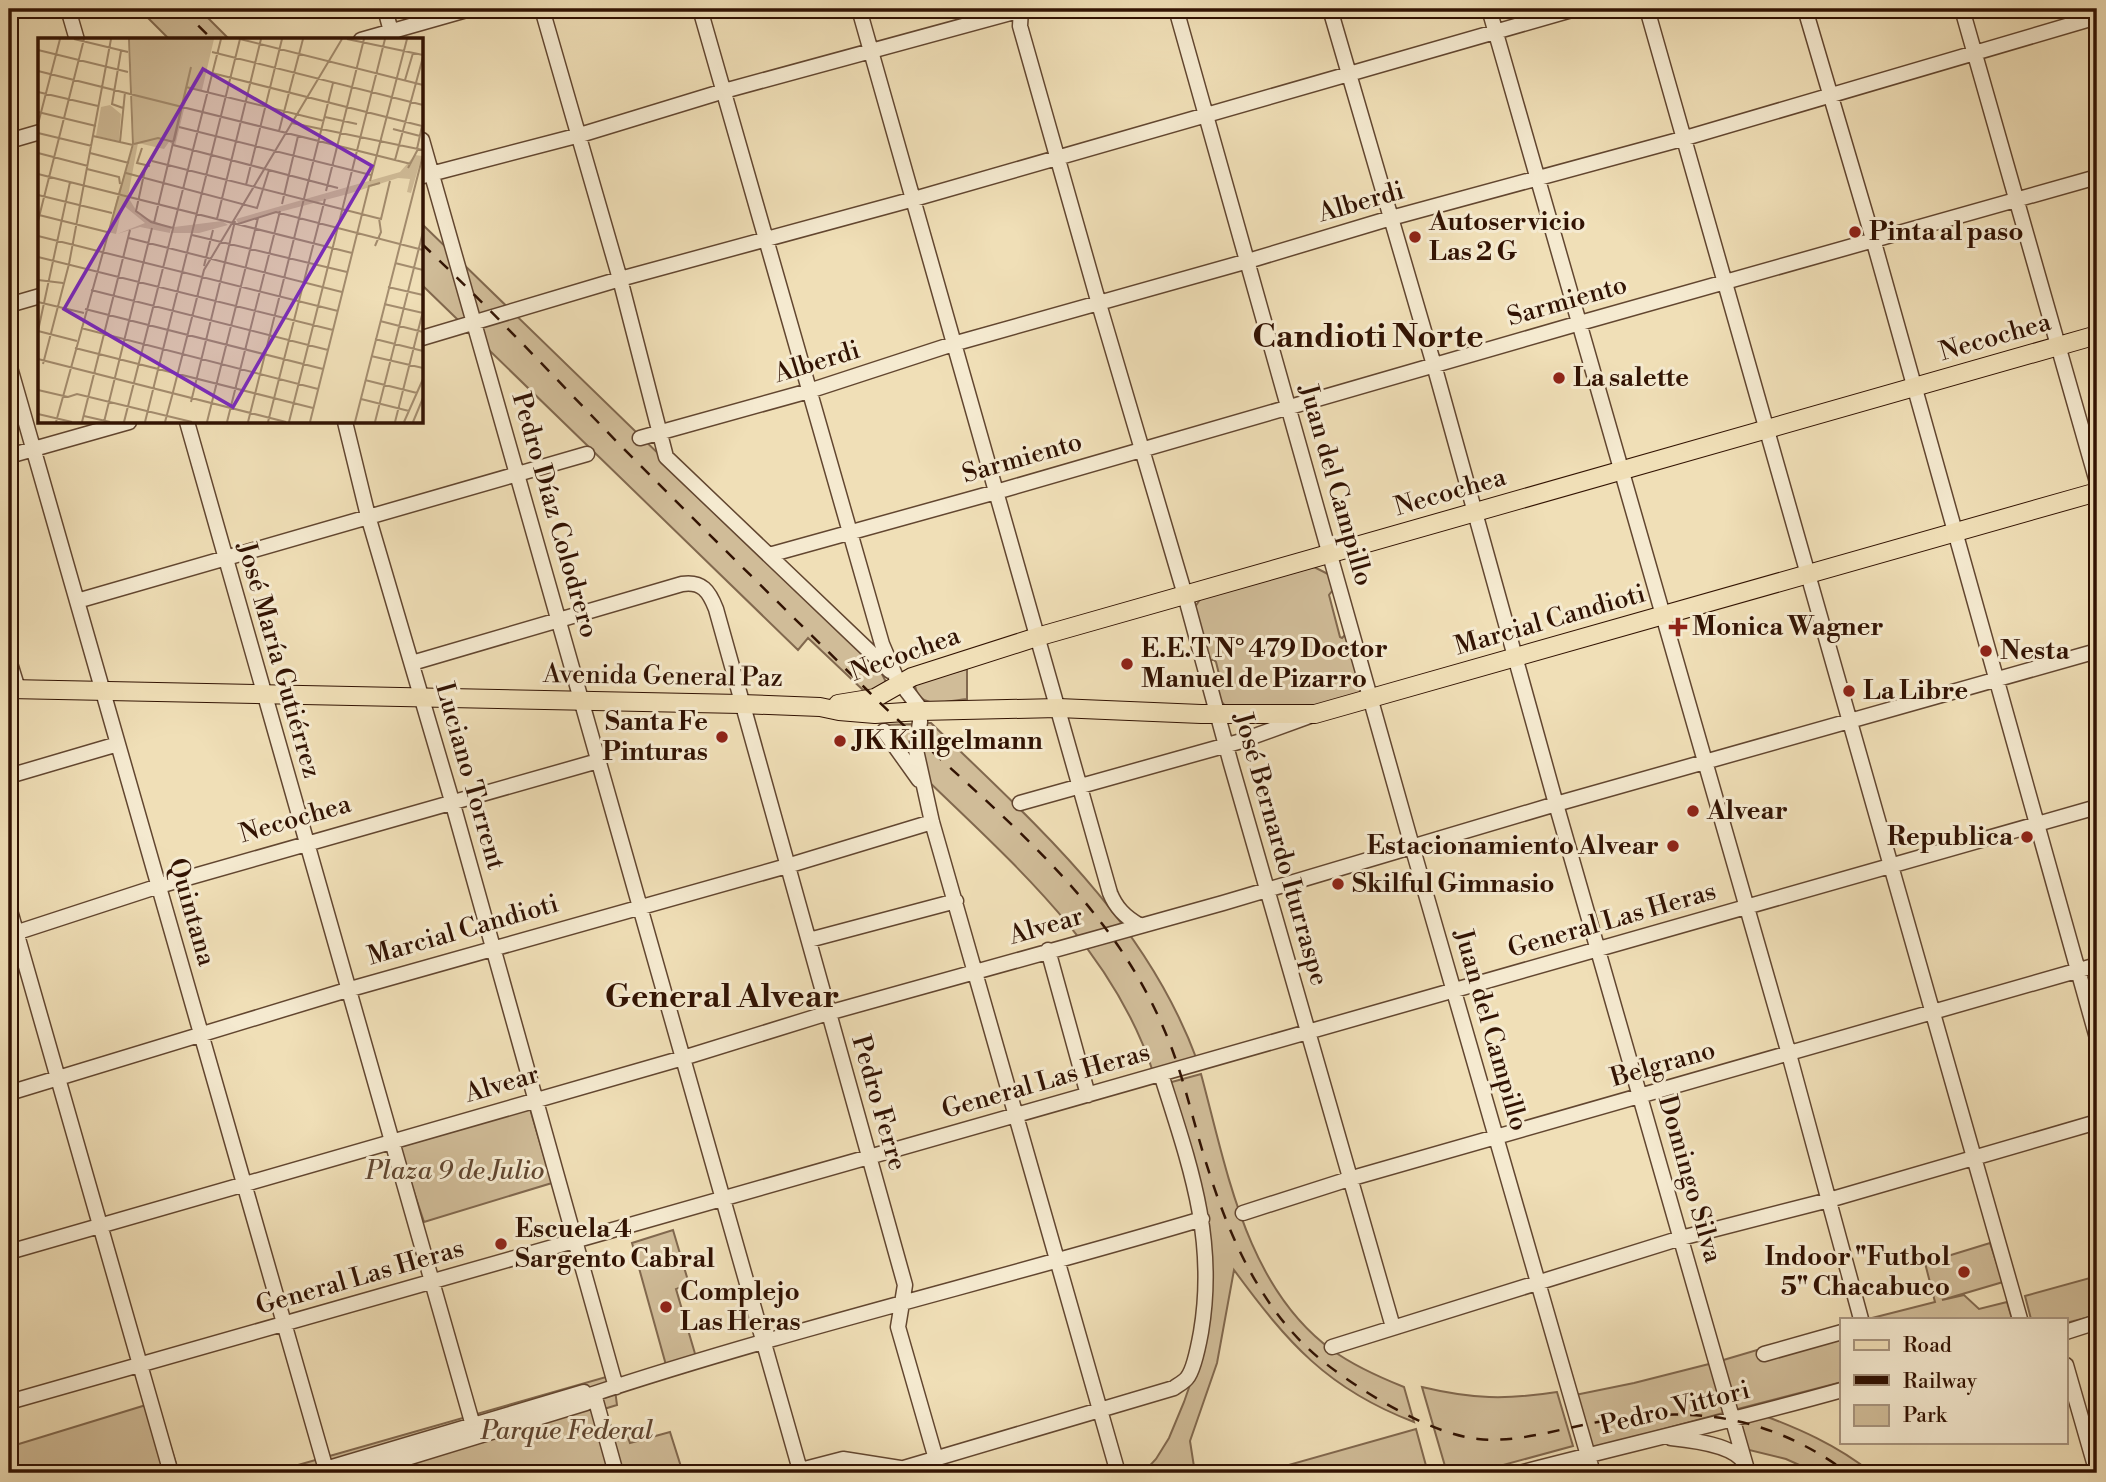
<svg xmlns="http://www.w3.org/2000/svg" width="2106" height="1482" font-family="'Libre Bodoni',serif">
<rect width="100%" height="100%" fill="#f0dfb7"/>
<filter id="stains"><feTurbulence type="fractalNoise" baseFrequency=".00286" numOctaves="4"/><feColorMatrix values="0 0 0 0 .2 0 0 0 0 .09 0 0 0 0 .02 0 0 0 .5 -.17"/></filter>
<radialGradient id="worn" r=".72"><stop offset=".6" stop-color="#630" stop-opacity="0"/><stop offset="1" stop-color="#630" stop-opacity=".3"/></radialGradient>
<path fill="#d0bc98" stroke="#81684e" stroke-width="2" d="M139,9H199L230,40H170Z
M422,224L879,668L887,684L872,690H863L808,638L798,650L422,285Z
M1314,567L1334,577L1336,586L1329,595L1340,637L1342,638L1349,631L1364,691L1315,712L1229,710L1217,697L1215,692L1222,686L1216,662L1213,659L1207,664L1193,610L1201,598Z
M967,669V699C947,701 919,711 915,686L918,682Z
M927,723H931C1036,825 1145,919 1197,1060L1153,1072C1114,951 1015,865 926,779L922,760L925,725Z
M914,724L907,756L883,725Z
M1201,1074C1227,1170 1246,1287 1332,1350C1354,1366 1379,1377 1404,1387L1414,1422C1327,1389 1287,1342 1234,1270L1217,1363L1190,1441L1195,1473H1143L1156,1459L1169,1438L1184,1402L1193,1376L1209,1291L1168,1083Z
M530,1109L552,1183L424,1222L399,1147Z
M673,1230L689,1284L676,1289L696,1357L666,1365L632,1243Z
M1990,1243L2003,1282L1942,1300L1964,1295L1979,1309L2007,1302L2012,1319H1868L1935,1302L1925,1263Z
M2097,1276V1315L2066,1323V1319H2031L2025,1296Z
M1842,1325V1382L1734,1410L1720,1361Z
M1713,1363L1727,1412L1590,1449L1575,1395L1634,1383Z
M613,1375L617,1405L604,1409L611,1433L625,1429L630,1443L670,1432L683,1473H270Z
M1422,1387C1472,1399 1506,1400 1557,1392L1573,1446L1474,1473H1447Z
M146,1405L167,1435L179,1473H9V1447Z
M1757,1413C1798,1428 1837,1445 1872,1473H1817L1786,1459L1745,1449L1737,1418Z
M1416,1429L1428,1473H1260Z"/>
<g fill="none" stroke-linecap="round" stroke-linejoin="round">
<defs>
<path id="minor" d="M68,9L77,40
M385,9L393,39
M542,9L620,279L666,457L890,671
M700,9L882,644L896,677L919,707L920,722L916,750L932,822L1118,1473
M859,9L1110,893C1116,908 1125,917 1139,925
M1021,9L1020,26L1099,304L1185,595L1231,764L1393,1327
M1176,9L1412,846L1593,1473
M1330,9L1434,365L1556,804L1748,1473
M1489,9L1789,1054L1861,1319
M1647,9L2020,1319
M1805,9L1873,239L2097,1038
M1962,9L2097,482
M361,40L470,9
M422,140L800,1470
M9,141L40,132
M423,176L580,135L724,91L1025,9
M9,305L40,296
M422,338L620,279L914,199L1575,9
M9,364L327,1473
M187,422L476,1436
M345,422L368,516L452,801L616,1387
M640,438L809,391L953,344L1248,261L1391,218L1682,139L2097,17
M9,456L129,422
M769,555L996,492L1580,323L2097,177
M77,601L587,454
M9,660L18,689
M412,663L682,584C702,581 709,591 716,609L905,1285L898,1327L940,1473
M884,731L919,780
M9,776L118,744
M1020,803L1238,742L1310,716
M9,907L171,1473
M9,935L159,886L598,761
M809,940L956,901
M1048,950L1088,1095
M9,1093L347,990L787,866L932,822
M1243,1213L1349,1179L2097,965
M9,1252L683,1058L828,1013L1223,903L1556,804L2097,651
M2066,1332L2097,1322
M1332,1347L1681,1238L1829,1200L2097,1122
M1764,1354L1842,1332
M2066,1365L2097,1473
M594,1394L616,1473
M587,1396C789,1329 998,1280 1202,1219
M9,1402L2097,807
M1671,1438C1691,1440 1735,1445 1745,1464
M312,1473L584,1392L587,1396
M358,1473L586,1403L587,1396
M789,1473L843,1459L900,1468
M887,1473L1174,1388C1178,1385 1184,1382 1187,1378C1194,1370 1199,1343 1201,1332C1217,1237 1189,1163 1161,1074
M1519,1473C1627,1445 1735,1420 1842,1390"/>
<path id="major" d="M9,689L741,704L820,707L839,711L875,714L920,711L1058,708L1201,714H1315L2097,492
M838,704L875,698L912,677L1037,637L2097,335"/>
</defs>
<use href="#minor" stroke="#624630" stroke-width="17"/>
<use href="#major" stroke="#321303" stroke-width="20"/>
<use href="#minor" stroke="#f5ead0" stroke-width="14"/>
<use href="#major" stroke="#f0dfb7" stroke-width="18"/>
<path stroke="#321303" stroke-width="2.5" stroke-dasharray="12 12" stroke-linecap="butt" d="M181,9L213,40
M422,244C491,309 555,378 621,446C702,528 784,608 866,689C945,768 1036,836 1103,925C1132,963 1155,1004 1172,1049C1185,1084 1193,1120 1204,1156C1227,1232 1260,1312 1325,1363C1362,1392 1430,1434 1478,1439C1519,1443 1558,1429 1598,1422C1692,1405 1769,1415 1848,1473"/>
</g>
<g fill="#8f2418" stroke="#f5ead0" stroke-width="2.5">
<circle cx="1855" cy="232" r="7"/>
<circle cx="1415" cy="237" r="7"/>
<circle cx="1559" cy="378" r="7"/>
<path d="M1674.5 616.5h7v7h7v7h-7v7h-7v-7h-7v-7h7z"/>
<circle cx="1986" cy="651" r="7"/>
<circle cx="1127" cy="664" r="7"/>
<circle cx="1849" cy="691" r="7"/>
<circle cx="722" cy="737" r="7"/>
<circle cx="840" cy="741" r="7"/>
<circle cx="1693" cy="811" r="7"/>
<circle cx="2027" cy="837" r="7"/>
<circle cx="1673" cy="846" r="7"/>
<circle cx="1338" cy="884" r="7"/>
<circle cx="501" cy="1244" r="7"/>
<circle cx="1964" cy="1272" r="7"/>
<circle cx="666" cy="1307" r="7"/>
</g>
<g text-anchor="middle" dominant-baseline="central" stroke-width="6" stroke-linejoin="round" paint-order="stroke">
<g font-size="26" fill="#321303" stroke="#f5ead0">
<text transform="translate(1361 202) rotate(-16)">Alberdi</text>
<text transform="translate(1567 301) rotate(-16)">Sarmiento</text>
<text transform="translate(1995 337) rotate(-16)">Necochea</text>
<text transform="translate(817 362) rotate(-17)">Alberdi</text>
<text transform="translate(1022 458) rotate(-16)">Sarmiento</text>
<text transform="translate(1336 485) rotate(74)">Juan del Campillo</text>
<text transform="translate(1450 492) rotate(-16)">Necochea</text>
<text transform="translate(555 515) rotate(74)">Pedro Díaz Colodrero</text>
<text transform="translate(1550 620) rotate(-16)">Marcial Candioti</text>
<text transform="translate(905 654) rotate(-20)">Necochea</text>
<text transform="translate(279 660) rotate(74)">José María Gutiérrez</text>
<text transform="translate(663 676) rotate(1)">Avenida General Paz</text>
<text transform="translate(470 776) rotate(74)">Luciano Torrent</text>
<text transform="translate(295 819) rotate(-16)">Necochea</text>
<text transform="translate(1281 849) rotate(74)">José Bernardo Iturraspe</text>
<text transform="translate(192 912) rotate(74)">Quintana</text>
<text transform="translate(1612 920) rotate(-16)">General Las Heras</text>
<text transform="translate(1046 926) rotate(-16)">Alvear</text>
<text transform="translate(463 930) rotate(-16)">Marcial Candioti</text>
<text transform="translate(1491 1030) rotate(74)">Juan del Campillo</text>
<text transform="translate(1663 1064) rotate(-16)">Belgrano</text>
<text transform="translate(1046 1081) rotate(-16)">General Las Heras</text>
<text transform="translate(502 1084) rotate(-16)">Alvear</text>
<text transform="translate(879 1103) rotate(74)">Pedro Ferre</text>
<text transform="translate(1690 1179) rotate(74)">Domingo Silva</text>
<text transform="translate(360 1277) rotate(-16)">General Las Heras</text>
<text transform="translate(1675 1408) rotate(-14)">Pedro Vittori</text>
</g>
<g font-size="26" font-weight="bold" fill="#321303" stroke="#f5ead0" text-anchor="start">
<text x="1429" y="222">Autoservicio<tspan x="1429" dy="30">Las 2 G</tspan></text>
<text x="1869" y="232">Pinta al paso</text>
<text x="1573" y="378">La salette</text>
<text x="1692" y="627">Monica Wagner</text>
<text x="1141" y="649">E.E.T N° 479 Doctor<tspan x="1141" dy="30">Manuel de Pizarro</tspan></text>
<text x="2000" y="651">Nesta</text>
<text x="1863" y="691">La Libre</text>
<text x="708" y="722" text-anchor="end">Santa Fe<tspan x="708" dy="30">Pinturas</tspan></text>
<text x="854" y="741">JK Killgelmann</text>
<text x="1707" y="811">Alvear</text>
<text x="2013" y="837" text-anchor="end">Republica</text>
<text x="1659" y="846" text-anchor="end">Estacionamiento Alvear</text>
<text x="1352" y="884">Skilful Gimnasio</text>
<text x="515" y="1229">Escuela 4<tspan x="515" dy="30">Sargento Cabral</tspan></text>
<text x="1950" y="1257" text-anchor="end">Indoor "Futbol<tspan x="1950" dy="30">5" Chacabuco</tspan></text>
<text x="680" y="1292">Complejo<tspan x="680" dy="30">Las Heras</tspan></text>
</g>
<g font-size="26" font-style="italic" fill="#614630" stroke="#f5ead0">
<text x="455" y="1171">Plaza 9 de Julio</text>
<text x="567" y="1431">Parque Federal</text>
</g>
<g font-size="33" font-weight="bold" fill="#321303" stroke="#f5ead0">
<text x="1368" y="337">Candioti Norte</text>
<text x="722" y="997">General Alvear</text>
</g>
</g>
<g transform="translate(38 38)">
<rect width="385" height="385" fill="#f0dfb7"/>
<path d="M92,1H176L164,52L151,51L137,108L131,104L126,111L100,105L90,158L80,155L96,106ZM72,67L83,76L81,103L58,98L63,69ZM377,117L384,118L373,155L369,154L372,141L360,140L310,156L200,185L198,181L362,134ZM80,157L90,159L101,177L133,190L132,195L102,189L79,196L107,185L85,167L78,196L70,194ZM184,183L190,187L161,195H134L136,189Z" fill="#d0bc98"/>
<path fill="none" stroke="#a48d6f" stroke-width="2" d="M36,1L90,14M202,1L385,47M309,1L385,17M0,12L90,34M83,13L74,66L85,70M174,14L385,67M0,33L373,126M174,35L384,88M367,42L375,15M148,49L286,83M0,54L60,68M0,74L58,88M287,79L319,86M254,85L385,112M0,86L22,1M141,89L333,137M355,91L382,98M241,93L265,1M0,95L54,108M55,98L95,107M82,104L87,54M96,106L120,100L136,104M135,107L300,150M104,110L99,125L112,128M379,111L384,88M0,115L50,128M52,115L91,125M357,122L385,19M114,123L343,181L352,143M108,127L98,173L113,184L135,190M370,130L380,111M49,131L81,139L82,146M88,135L219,170L231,132M0,136L314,215M332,143L369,1M208,147L244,1M288,153L326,1M0,157L74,175M244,166L260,98M1,177L69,194M179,181L223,1M0,183L46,1M116,185L153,29L136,103M200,186L238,174L385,212M154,197L309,234M0,198L300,273M91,200L304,254M337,208L343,194L341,180M0,219L295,292M357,225L385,232M166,228L175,192M0,242L25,245M350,249L385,257M53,252L290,312M0,264L46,275M346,266L385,275M47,271L285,331M342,283L385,294M43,290L280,351M0,293L32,144M0,293L39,303M337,301L385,313M37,310L275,370M333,318L385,330M0,321L248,384M5,326L31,226L73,1M327,342L379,355M0,352L30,359L39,356L154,384M134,358L166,232L304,1M323,361L371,373M153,364L197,183M0,376L34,384M46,378L72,384M18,384L95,106L91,1M44,384L92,192M66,384L114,190M86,384L183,1M107,384L202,1M127,384L134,358M169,384L220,180M189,384L242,173M210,384L295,45M230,384L287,161M251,384L347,1M272,384L331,148L342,145M317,384L385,117M337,384L385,194M357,384L385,273M366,384L385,341M375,384L385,360"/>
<path fill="#7b2cbf" fill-opacity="0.15" stroke="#7b2cbf" stroke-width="3.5" d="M165,31L334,128L195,369L26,271Z"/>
<rect width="385" height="385" fill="none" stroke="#321303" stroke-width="3.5"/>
</g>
<rect width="2106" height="1482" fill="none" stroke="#f0dfb7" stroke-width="35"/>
<rect x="10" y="10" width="2085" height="1461" fill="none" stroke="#321303" stroke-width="3.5"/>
<rect x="18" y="18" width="2071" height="1447" fill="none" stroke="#321303" stroke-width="2"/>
<rect x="1840" y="1318" width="228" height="126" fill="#f5ead0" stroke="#a7947e" stroke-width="2"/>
<rect x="1854" y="1340" width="35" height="10" fill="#f0dfb7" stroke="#a7947e" stroke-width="2"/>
<text x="1903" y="1352" font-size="21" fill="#321303">Road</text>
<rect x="1854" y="1375" width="35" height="10" fill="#321303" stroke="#a7947e" stroke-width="2"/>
<text x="1903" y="1388" font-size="21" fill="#321303">Railway</text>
<rect x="1854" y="1405" width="35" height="21" fill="#d0bc98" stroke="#a7947e" stroke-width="2"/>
<text x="1903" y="1422" font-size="21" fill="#321303">Park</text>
<rect width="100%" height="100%" filter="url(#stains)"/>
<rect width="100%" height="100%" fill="url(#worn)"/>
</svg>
